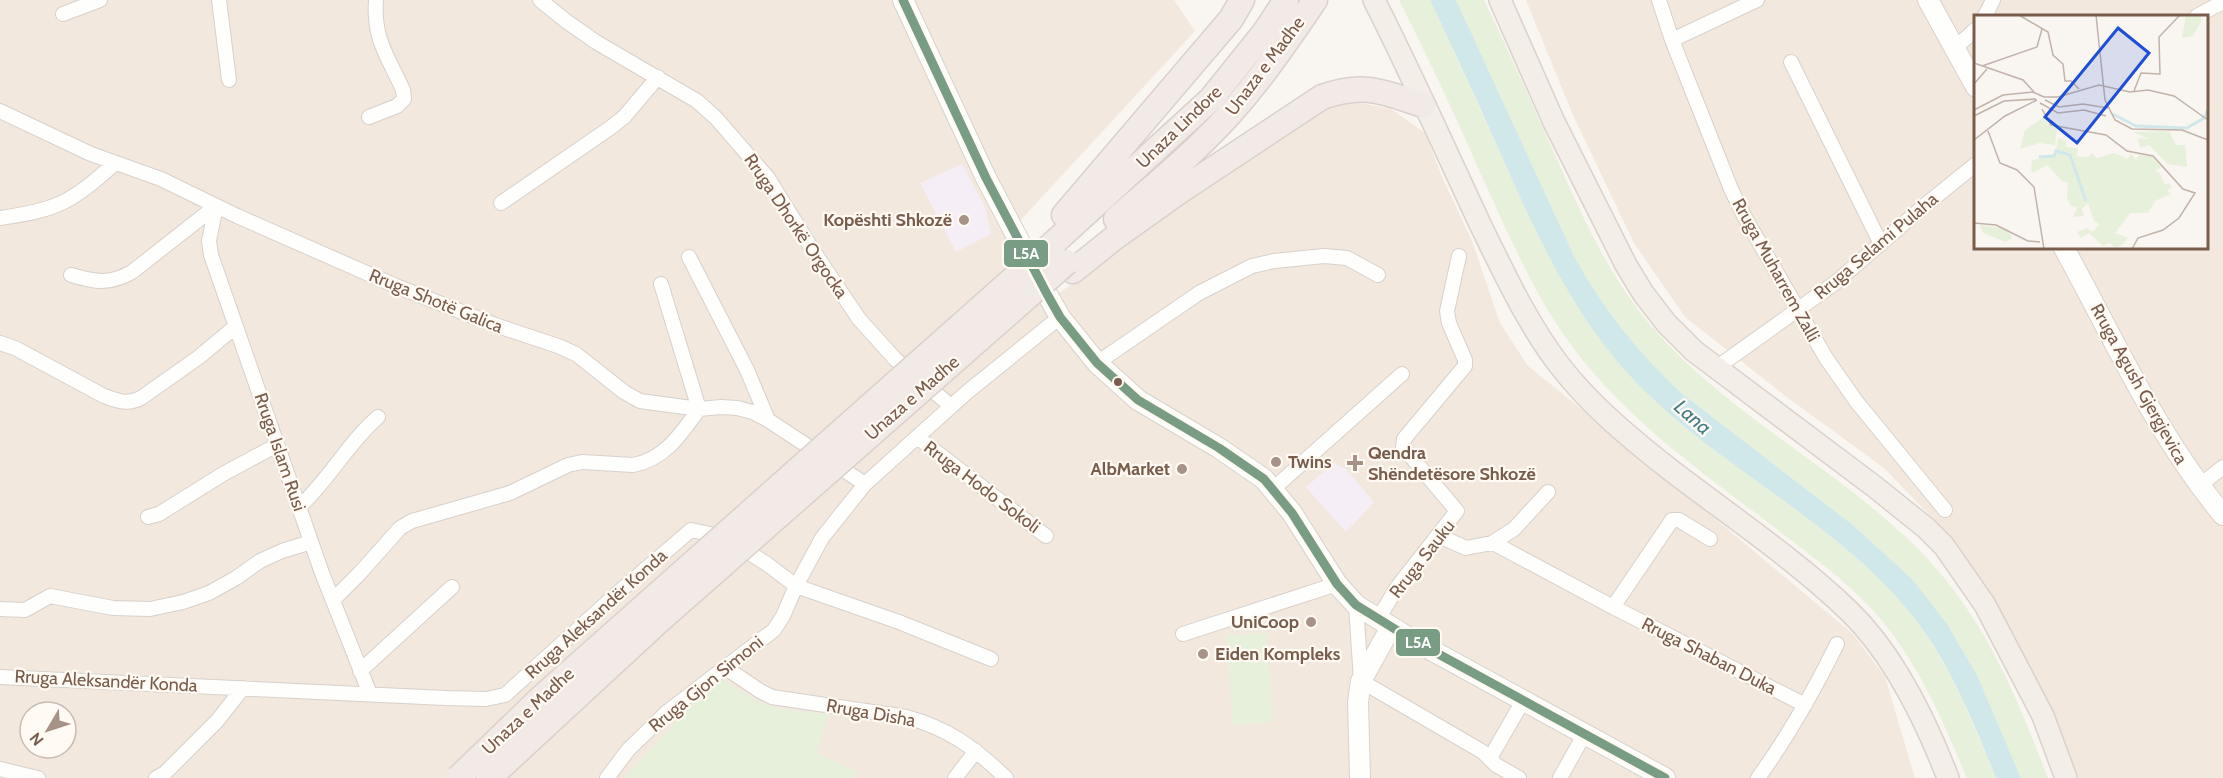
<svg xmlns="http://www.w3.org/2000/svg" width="2223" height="778" font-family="Cabin,sans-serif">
<rect width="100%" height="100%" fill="#f9f5f0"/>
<path fill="#f2e8de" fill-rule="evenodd" d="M0,0H1174L1195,31L1019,222L1055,296L1304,116L1350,101L1391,109L1425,133L1443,179L1472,241L1500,323L1528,366L1651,465L1853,634L1885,677L1915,778H0ZM30,712H66V748H30Z
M1526,0H2223V778H2065L1989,596L1966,558L1943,529L1884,468L1784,395L1685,317L1634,243L1572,113ZM1976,16H2206V248H1976Z"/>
<path fill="#f6eef6" d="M962,164L985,207L991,234L956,252L920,183Z
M1334,463L1346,469L1374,502L1346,532L1306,487Z"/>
<path fill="#e7f0db" d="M1399,0H1430C1454,52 1478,104 1502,157C1537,235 1572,313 1631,377C1713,465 1829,516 1907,609C1948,659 1971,719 1996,778H1967C1940,715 1915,654 1867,604C1843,579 1814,558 1787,537C1717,483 1643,433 1586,364C1538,307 1510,237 1479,170C1454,112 1427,56 1399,0Z
M1456,0H1484C1509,52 1532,104 1556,157C1583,218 1609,277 1653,328C1728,415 1836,467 1917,548C1982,612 2016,694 2048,778H2021L1977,675L1947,624L1913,580L1854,526L1680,392C1638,352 1602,308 1574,256Z
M1267,633L1273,722L1233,725L1226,635Z
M723,680L760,703L788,710L828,714L817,753L858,772L855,778H624L688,709Z"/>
<path fill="#d0e8ea" d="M1430,0H1456L1574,256C1602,308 1638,352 1680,392L1854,526L1913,580L1947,624L1977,675L2021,778H1996C1972,719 1948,658 1907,609C1829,516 1713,465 1631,377C1570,311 1534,229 1498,148C1476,98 1453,49 1430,0Z"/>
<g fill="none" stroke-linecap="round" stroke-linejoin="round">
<defs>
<path id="street" d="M219,0L229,80
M540,0L566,21L596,42L697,101L716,118L768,178L812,249L859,319L896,360L951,406
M1659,0L1672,40L1731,189L1744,216L1826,358L1856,401L1945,510
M63,14L100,0
M1985,16L1993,0
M2197,16L2223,2
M1672,40L1757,0
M1954,49L1976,29
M1791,62L1881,244
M0,111L91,154L161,179L237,216L396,286L495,325L558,346L576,354L624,392L640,401L699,409L721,407L737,408L753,412L768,420L865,484
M369,117L397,106L404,99L403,90C388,56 373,40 376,0
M501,203L610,128L624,117L658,77
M216,206L209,241L211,255L322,573L370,694
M0,218C58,210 72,202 115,163
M689,257L747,370L768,420
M71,275C95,282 109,285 132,272L216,206
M0,343L15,348L104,396C118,401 127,405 141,398L199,357L235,327
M1097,363L1199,293L1252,266L1274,261L1324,256L1347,258L1378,275
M1716,368L1835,283L1924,206L1976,164
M917,437L1046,536
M2199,486L2223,467
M1273,489L1402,374
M299,507C329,480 347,444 378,417
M148,517L159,514L223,474L277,445
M1439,536L1466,548L1492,543L1499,546L1613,607L1805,705
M1492,543L1514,529L1548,492
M333,600L359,574L400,528L412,521L510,493L568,465L582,462L633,465C665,459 681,434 699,409L661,284
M1356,605L1361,681L1483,752L1496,765L1519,778
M1613,607L1672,520H1679L1710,539
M0,609L25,610L50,596L113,608L150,609L183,602L209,593L236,578L260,561L282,551L311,542
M1378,619L1398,586L1457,511L1403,447L1404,439L1465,366V360L1449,323L1447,311L1459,256
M1183,634L1337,584
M726,668L760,691L772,697L906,717C948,728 975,748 1006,778
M360,671L452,587
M0,677L445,698L486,699L505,695L621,590L691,530L724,537L767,564L796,586L822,538L865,484L966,393L1060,317
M1490,758L1523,701
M0,769L38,778
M156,778L165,773L217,721L243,688
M607,778L628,750L667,712L774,630L783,616L796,586L899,622L991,659
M955,778L976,751
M1560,778L1584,735
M1758,778C1789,735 1814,691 1837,644"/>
<path id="secondary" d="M903,0L986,178L1047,294L1060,317L1097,363L1138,400L1219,448L1264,479L1292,513L1337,584L1356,605L1411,639L1665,778
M1928,0L1976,87
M2064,248C2114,339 2156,434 2223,515
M1360,778L1358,702L1361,681L1391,627"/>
<path id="primary" d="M1374,0C1411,73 1445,149 1480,224C1504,273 1527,323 1560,366C1590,405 1630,438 1668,468C1729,515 1795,559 1850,612C1894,655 1926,721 1948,778
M1500,0L1554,122L1626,265L1643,293L1666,323L1694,351L1875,487L1926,528L1944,546L1985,605L2043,716L2066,778"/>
<path id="highway" d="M1064,215L1231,19L1242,0
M1116,219C1154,186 1193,154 1227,117C1260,81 1287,41 1315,0
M1058,239L1211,99L1264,33L1286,0
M1073,271L1114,238L1180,191L1322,97C1365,82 1383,92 1423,105"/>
</defs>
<use href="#street" stroke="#d7d1cb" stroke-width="16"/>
<use href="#secondary" stroke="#d9d2cb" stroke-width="22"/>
<use href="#primary" stroke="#dad1cc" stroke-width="24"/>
<use href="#highway" stroke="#dad1cc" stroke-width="27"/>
<use href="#street" stroke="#fefefd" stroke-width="14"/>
<use href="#secondary" stroke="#fefefd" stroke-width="20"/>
<use href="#primary" stroke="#f3eee8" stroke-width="21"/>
<use href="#highway" stroke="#f2eae7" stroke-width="24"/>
<defs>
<path id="highway-bridge" d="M458,778L543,696L1058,239
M489,778L661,619L1067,262"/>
</defs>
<use href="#highway-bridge" stroke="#dad1cc" stroke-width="27" stroke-linecap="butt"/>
<use href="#highway-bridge" stroke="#f2eae7" stroke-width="24"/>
<defs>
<path id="bus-1" d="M903,0L986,178L1047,294L1060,317L1097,363L1138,400L1219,448L1264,479L1292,513L1337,584L1356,605L1411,639L1665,778"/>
</defs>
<use href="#bus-1" stroke="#fffaf3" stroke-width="14"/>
<use href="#bus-1" stroke="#799c85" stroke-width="9"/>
</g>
<g fill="#a69286" stroke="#fffaf3" stroke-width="2">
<circle cx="964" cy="220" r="6"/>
<circle cx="1276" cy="462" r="6"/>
<path d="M1352 454h6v6h6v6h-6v6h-6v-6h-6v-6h6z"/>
<circle cx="1182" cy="469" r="6"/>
<circle cx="1311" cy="622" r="6"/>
<circle cx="1203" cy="654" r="6"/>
</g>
<circle fill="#7a5c4d" stroke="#fffaf3" stroke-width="2" cx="1118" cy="382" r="5"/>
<g text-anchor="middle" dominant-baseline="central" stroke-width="4.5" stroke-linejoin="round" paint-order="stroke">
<g font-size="18" fill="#7a5c4d" stroke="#fffaf3">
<text transform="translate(1265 66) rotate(-53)">Unaza e Madhe</text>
<text transform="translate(1179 127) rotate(-44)">Unaza Lindore</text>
<text transform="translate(796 226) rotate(56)">Rruga Dhorkë Orgocka</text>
<text transform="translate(1876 246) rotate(-40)">Rruga Selami Pulaha</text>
<text transform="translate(1776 270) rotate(61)">Rruga Muharrem Zalli</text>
<text transform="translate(436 301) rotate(22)">Rruga Shotë Galica</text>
<text transform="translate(2139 384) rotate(61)">Rruga Agush Gjergjevica</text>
<text transform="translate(912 398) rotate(-41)">Unaza e Madhe</text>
<text transform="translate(280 452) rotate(71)">Rruga Islam Rusi</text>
<text transform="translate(982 487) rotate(37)">Rruga Hodo Sokoli</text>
<text transform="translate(1422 559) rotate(-52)">Rruga Sauku</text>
<text transform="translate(596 614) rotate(-42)">Rruga Aleksandër Konda</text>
<text transform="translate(1709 656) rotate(27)">Rruga Shaban Duka</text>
<text transform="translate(106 681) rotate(3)">Rruga Aleksandër Konda</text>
<text transform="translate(706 684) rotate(-39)">Rruga Gjon Simoni</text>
<text transform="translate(528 711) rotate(-43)">Unaza e Madhe</text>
<text transform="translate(871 713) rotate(10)">Rruga Disha</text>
</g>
<g font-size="18" font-weight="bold" fill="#7a5c4d" stroke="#fffaf3" text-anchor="end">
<text x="952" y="220">Kopështi Shkozë</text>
<text x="1368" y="453" text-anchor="start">Qendra<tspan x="1368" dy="21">Shëndetësore Shkozë</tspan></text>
<text x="1288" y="462" text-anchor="start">Twins</text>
<text x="1170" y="469">AlbMarket</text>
<text x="1299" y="622">UniCoop</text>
<text x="1215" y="654" text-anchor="start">Eiden Kompleks</text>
</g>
<g font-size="20" font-style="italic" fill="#437c86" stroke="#fffaf3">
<text transform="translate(1693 417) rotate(41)">Lana</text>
</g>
</g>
<g transform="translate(1974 15)">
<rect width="234" height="234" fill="#f9f5f0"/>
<path d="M212,0H227V7L219,21L208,23ZM70,102L83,112L81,130L65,128L46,134L51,115ZM195,116L202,130H211L213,152L194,149L175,130L166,133L164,123L175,124L159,117ZM84,123L92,125V132L104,133L103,141L106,142H115L117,138L123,143L140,138L154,144L157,139L162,145L165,140L177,141L187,152L180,157H185L191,170L195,168L198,172L193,176L197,179L181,186L174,198H156L141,218L154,223L149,229L141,233L136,228L129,231L115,218L107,223L103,217L113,213L119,217L125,209L120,206L114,188L108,194L110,201L99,202L104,192L97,191L93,183L94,167H89L73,150L59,158L57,154L58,145L81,141ZM6,210L34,214L38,223L32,227L9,218Z" fill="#e7f0db"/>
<path fill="none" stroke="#d0e8ea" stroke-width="3" d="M139,99L162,111L213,113L230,103L234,94M65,142L80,141L82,136L96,140L112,186"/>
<path fill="none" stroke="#c2b3aa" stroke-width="1.5" d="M45,0L74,17L79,40L89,49L91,66H97L105,74M122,0L131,85L141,105L158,114L208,115L234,125M0,48L49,65L60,77M8,51L63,32L68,14M0,69L13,54M160,76L167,58L186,59L185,22L206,0M70,82H84L125,70L156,77L174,75L200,81L234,105M71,85L85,92L109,89L134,93M66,88L84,98L110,95L132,101M68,94L77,110L132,120L153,136L179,141L209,174L221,178L205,203L189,215L164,223L158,234M0,95L29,80L59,77L70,82M0,101L30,86L62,84M14,116L26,148L43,155L60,172L70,234M0,125L31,101L63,85M0,208L22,210L54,226L66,227"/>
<path fill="#1d4ed8" fill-opacity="0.15" stroke="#1d4ed8" stroke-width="3" d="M144,13L175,38L103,128L71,102Z"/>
<rect width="234" height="234" fill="none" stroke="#7a5c4d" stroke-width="3"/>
</g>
<g stroke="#fffaf3" stroke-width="2">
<rect x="1003" y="239" width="46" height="29" rx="6" fill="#799c85"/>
<rect x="1395" y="628" width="46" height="29" rx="6" fill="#799c85"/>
</g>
<g font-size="16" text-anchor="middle" font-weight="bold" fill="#fff">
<text x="1026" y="259">L5A</text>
<text x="1418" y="648">L5A</text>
</g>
<g transform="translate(48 730) rotate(231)"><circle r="28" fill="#fffaf3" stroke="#cabbb1" stroke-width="1.5"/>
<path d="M0-4.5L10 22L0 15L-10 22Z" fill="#a69286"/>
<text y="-9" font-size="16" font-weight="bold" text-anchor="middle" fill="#7a5c4d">N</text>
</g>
</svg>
